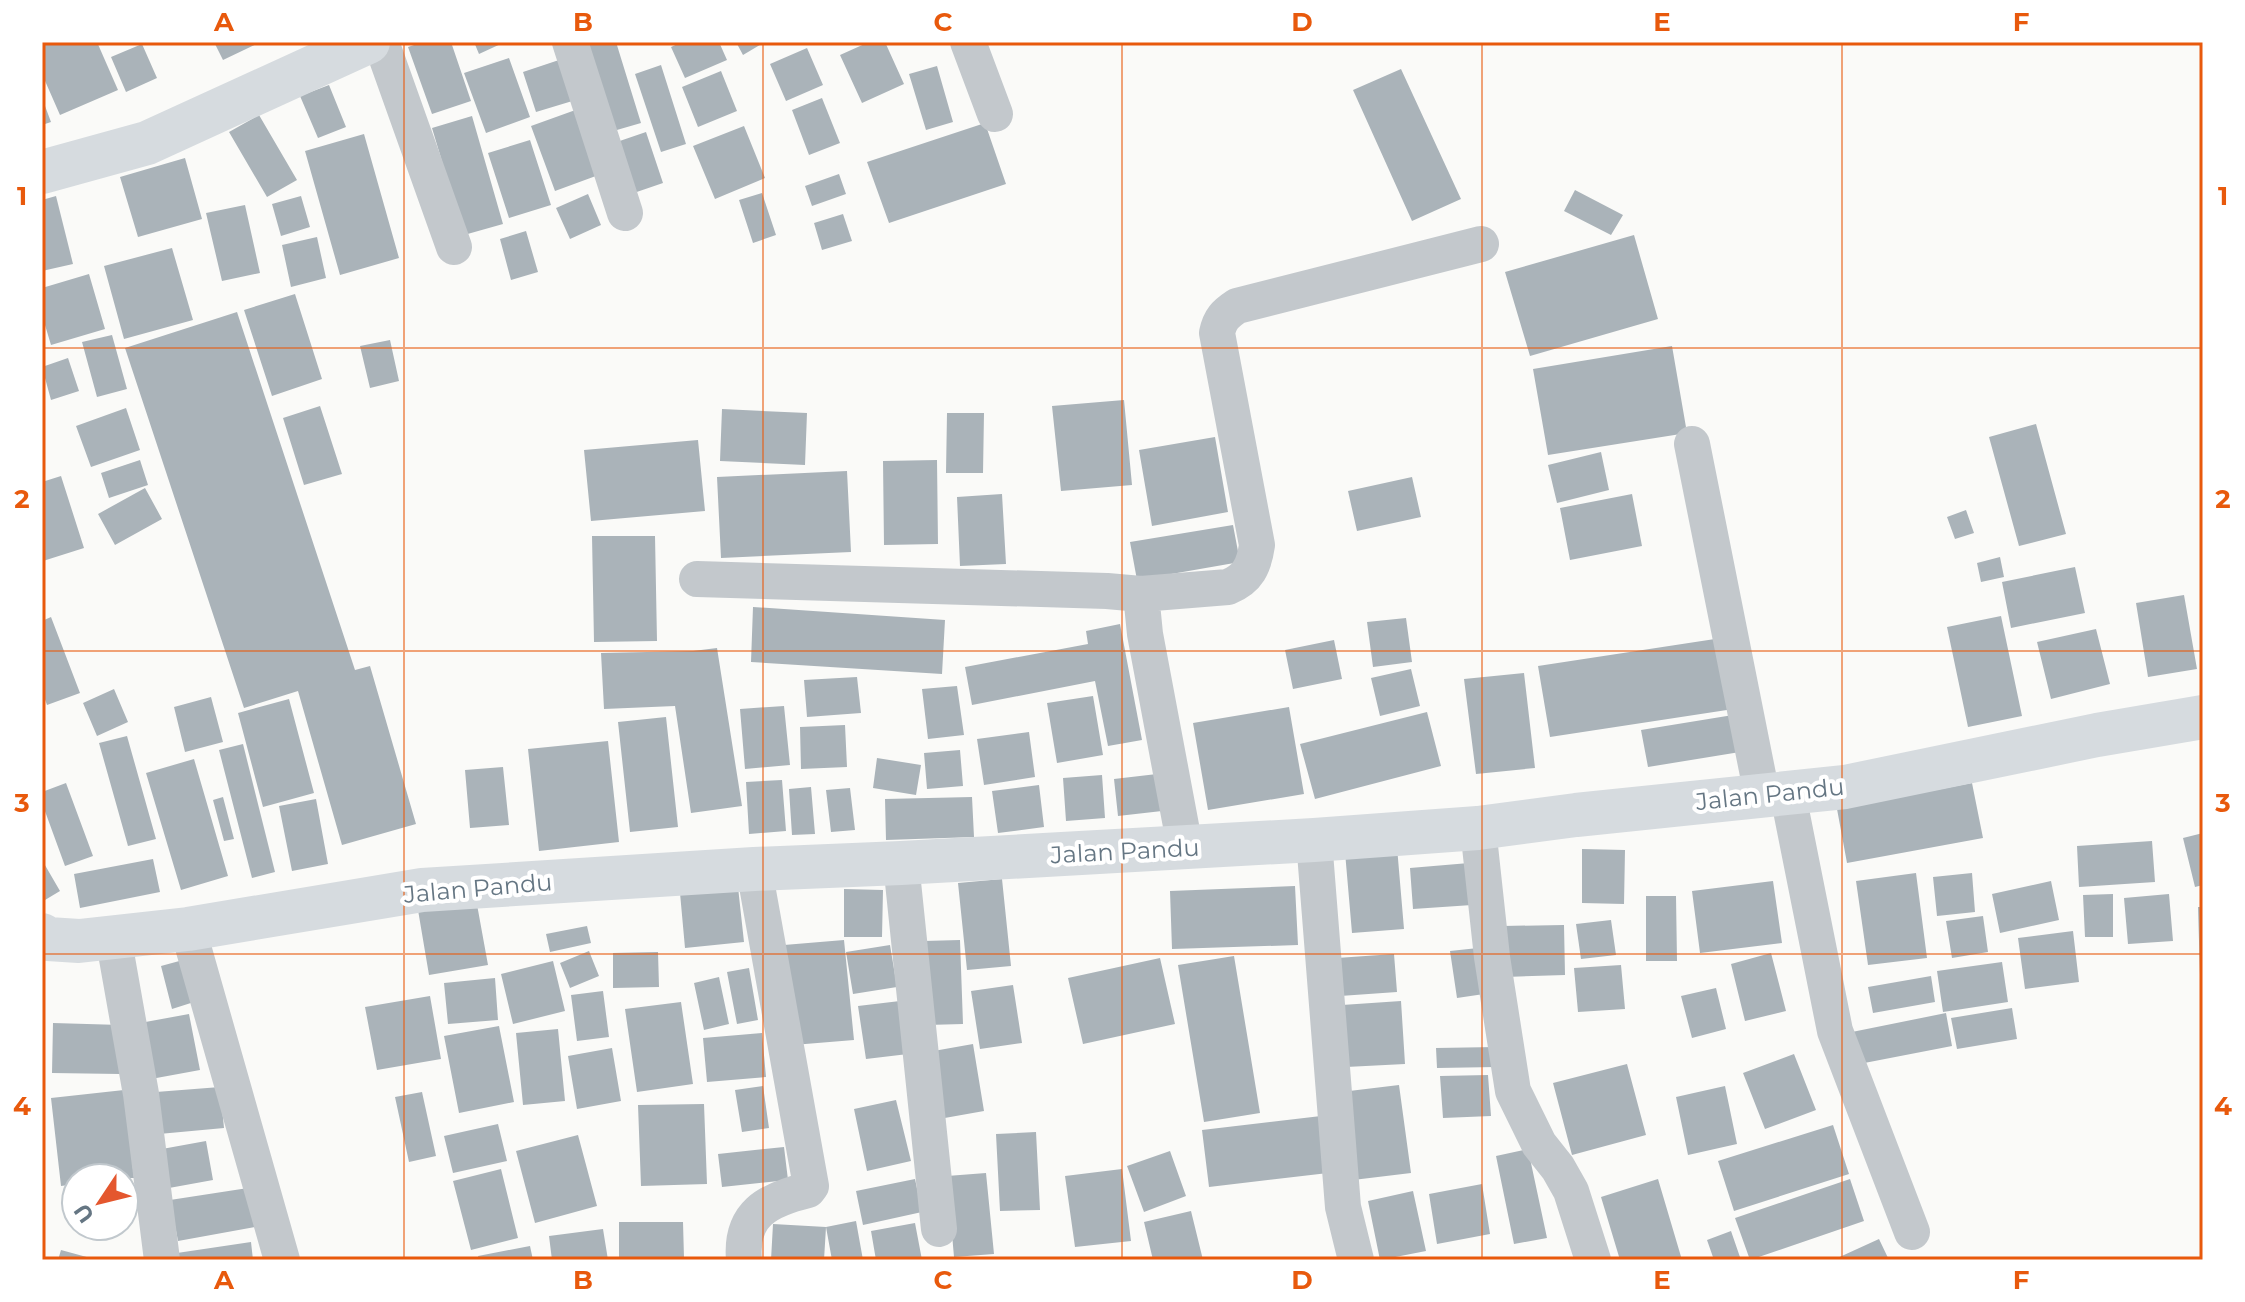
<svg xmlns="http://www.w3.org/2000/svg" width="2245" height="1302" font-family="Montserrat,sans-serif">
<rect width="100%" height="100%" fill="#fafaf8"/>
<path fill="#aab3b9" d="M42,42H97L118,90L60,115L42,74Z
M214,42H261L223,60Z
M423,42H451L471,101L432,114L408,47Z
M474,42H505L479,54Z
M576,42H616L641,123L603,134Z
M682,42H719L727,60L685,78L671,47Z
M736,42H765L743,55Z
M869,42H885L904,84L862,103L840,55Z
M142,44L157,78L126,92L111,57Z
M807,48L823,85L786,101L770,64Z
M509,58L530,117L486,133L464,73Z
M565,58L579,99L536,112L523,72Z
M661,65L686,144L661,152L635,74Z
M937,66L953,122L926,130L909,74Z
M1401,69L1461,199L1412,221L1353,90Z
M721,71L737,111L698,127L682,87Z
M329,85L346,127L318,138L300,96Z
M42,98L51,122L42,125Z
M822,98L840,143L809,155L792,110Z
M581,108L604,173L555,191L531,126Z
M259,115L297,180L267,197L229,132Z
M472,116L503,224L464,235L432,128Z
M985,123L1006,184L889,223L867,162Z
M744,126L765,178L715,199L693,146Z
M646,132L663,183L625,196L608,145Z
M364,134L399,258L340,275L305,151Z
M530,140L551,205L509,218L488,153Z
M185,158L202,219L138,237L120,177Z
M839,174L846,194L812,206L805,186Z
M1575,190L1623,215L1611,235L1564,211Z
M762,193L776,235L753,243L739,200Z
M588,194L601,225L570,239L556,208Z
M56,196L73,264L42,271V200Z
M301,196L310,227L281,236L272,204Z
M245,205L260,273L222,281L206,213Z
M843,214L852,241L822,250L814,223Z
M526,231L538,272L511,280L500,239Z
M1634,235L1658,319L1530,356L1505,272Z
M317,237L326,278L291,287L282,245Z
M172,248L193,320L124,339L104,266Z
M89,274L105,329L51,345L42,315V288Z
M295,294L322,379L272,396L244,310Z
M237,312L355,670L370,666L416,824L342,845L298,691L244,708L125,348Z
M112,335L127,389L97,397L82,342Z
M390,340L399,381L370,388L360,346Z
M1672,346L1687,433L1548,455L1533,369Z
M68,358L79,391L51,400L42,367Z
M1124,400L1132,485L1061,491L1052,406Z
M320,406L342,474L304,485L283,418Z
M126,408L140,450L91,467L76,426Z
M722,409L807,413L805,465L720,461Z
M947,413H984L983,473H946Z
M2036,424L2066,534L2019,546L1989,437Z
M1215,437L1228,512L1152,526L1139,450Z
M698,440L705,511L591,521L584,450Z
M1601,452L1609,490L1557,503L1548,465Z
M140,460L148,485L109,498L101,473Z
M937,460L938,544L884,545L883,461Z
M847,471L851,552L721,558L717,477Z
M61,476L84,548L43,561L42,482Z
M1412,477L1421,517L1357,531L1348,491Z
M145,488L162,519L115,545L98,514Z
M1002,494L1006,564L960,566L957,497Z
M1632,494L1642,546L1570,560L1560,508Z
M1966,510L1974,533L1955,539L1947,517Z
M1233,525L1240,562L1137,580L1130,542Z
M592,536H655L657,641L594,642Z
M2000,557L2004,577L1981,582L1977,563Z
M2075,567L2085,613L2011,628L2002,582Z
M2184,595L2197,669L2148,677L2136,603Z
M753,607L945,620L942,674L751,662Z
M2001,616L2022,716L1968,727L1947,627Z
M51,617L80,693L47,705L42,691V621Z
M1406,618L1412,662L1373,667L1367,622Z
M1120,624L1142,740L1108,746L1095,681L972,705L965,667L1088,644L1086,631Z
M2096,629L2110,684L2051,699L2037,642Z
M1728,637L1740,708L1550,737L1538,666Z
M1334,640L1342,679L1293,689L1285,650Z
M717,648L742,806L691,813L675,706L604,709L601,653L693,651Z
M1411,669L1420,706L1380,716L1371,678Z
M1524,673L1535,768L1476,774L1464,679Z
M857,677L861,713L807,717L804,680Z
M957,686L964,735L928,739L922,689Z
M114,689L128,722L97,736L83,703Z
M1093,696L1103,755L1057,763L1047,703Z
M211,697L223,742L185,752L174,707Z
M289,699L314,793L263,807L238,713Z
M784,706L790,765L745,769L740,709Z
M1289,707L1304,794L1208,810L1193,723Z
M1427,712L1441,766L1315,799L1300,744Z
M1733,715L1740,752L1648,767L1641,730Z
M666,717L678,827L630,832L618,722Z
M845,725L847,767L801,769L800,727Z
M1029,732L1035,777L984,785L977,739Z
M127,736L156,839L128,846L99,743Z
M608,741L619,842L539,851L528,749Z
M243,744L275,872L252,878L219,750Z
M960,750L963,786L927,789L924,753Z
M877,758L921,765L916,795L873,788Z
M194,759L228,876L181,890L146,773Z
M503,767L509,825L470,828L465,770Z
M1157,774L1162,811L1118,816L1114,779Z
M1102,775L1105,818L1066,821L1063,778Z
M782,780L786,831L749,834L746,782Z
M66,783L93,856L65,866L42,803V792Z
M1972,783L1983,838L1847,863L1837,809Z
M1039,785L1044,827L998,833L992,791Z
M811,787L815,834L792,835L789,789Z
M850,788L855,830L831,832L826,790Z
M223,797L234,839L224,841L213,800Z
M972,797L974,837L886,840L885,799Z
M316,799L328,864L292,871L279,806Z
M2203,833V885L2195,887L2183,838Z
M2152,841L2155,882L2079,887L2077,846Z
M1397,847L1404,929L1352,933L1345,852Z
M1582,849L1625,850L1624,904L1582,903Z
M153,859L160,892L80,908L74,874Z
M42,860L60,891L45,900L42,895Z
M1469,863L1472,905L1413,909L1410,868Z
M1916,873L1927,958L1868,965L1856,881Z
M1972,873L1975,912L1937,916L1933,877Z
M1002,879L1011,966L967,970L958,883Z
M1773,881L1782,943L1700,953L1692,891Z
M2051,881L2059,920L2000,933L1992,894Z
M1295,886L1298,945L1172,949L1170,891Z
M738,887L744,942L685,948L680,893Z
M844,889L883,890L882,937H844Z
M2113,894V937H2085L2083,895Z
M2169,894L2173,941L2128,944L2124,898Z
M1646,896H1676L1677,961H1646Z
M476,899L488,965L429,975L418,910Z
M2198,907H2203V975H2200Z
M1983,916L1988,952L1952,958L1946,921Z
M1611,920L1616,955L1581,959L1576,924Z
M1564,925L1565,975L1505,977L1503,926Z
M587,926L591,943L550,952L546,934Z
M2073,931L2079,982L2025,989L2018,938Z
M844,940L854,1040L793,1045L784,945Z
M960,940L963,1024L927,1025L924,941Z
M890,945L897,987L853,994L846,952Z
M1478,948L1484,994L1457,998L1450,951Z
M589,951L599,976L570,988L560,963Z
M658,952L659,987L613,988V953Z
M1771,953L1786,1011L1745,1021L1731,964Z
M1394,954L1397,992L1340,996L1337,958Z
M1234,956L1260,1113L1204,1122L1178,965Z
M1160,958L1175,1024L1083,1044L1068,978Z
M183,960L194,1002L172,1009L161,966Z
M553,961L565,1011L513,1024L501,974Z
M2002,962L2008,1002L1943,1012L1937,971Z
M1621,965L1625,1009L1578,1012L1574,968Z
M749,968L758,1020L737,1024L727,972Z
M1931,976L1935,1002L1873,1013L1868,987Z
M719,977L729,1024L704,1030L694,983Z
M495,978L498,1020L448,1024L444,983Z
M1013,985L1022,1043L980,1049L971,991Z
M1716,988L1726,1029L1692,1038L1681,996Z
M603,991L609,1037L577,1041L571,995Z
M430,996L441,1059L377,1070L365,1007Z
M900,1001L908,1054L866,1059L858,1006Z
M1401,1001L1405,1064L1346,1067L1342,1005Z
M681,1002L693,1084L637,1092L625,1009Z
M2012,1008L2017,1039L1957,1049L1951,1018Z
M1946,1013L1952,1046L1854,1065L1847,1033Z
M189,1014L200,1070L151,1079L140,1023Z
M53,1023L121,1025L120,1074L52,1073Z
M499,1026L514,1102L459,1113L444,1036Z
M558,1029L565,1101L523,1105L516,1033Z
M762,1033L766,1077L707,1082L703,1038Z
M973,1044L984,1111L939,1119L928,1052Z
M1496,1047V1067L1437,1068L1436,1048Z
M612,1048L621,1101L577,1109L568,1056Z
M1794,1054L1816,1110L1765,1129L1743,1073Z
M1627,1064L1646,1135L1572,1155L1553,1083Z
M1488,1075L1491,1116L1443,1118L1440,1076Z
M1399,1085L1411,1173L1353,1180L1341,1092Z
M763,1086L769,1128L742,1132L735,1090Z
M1725,1086L1737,1144L1688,1155L1676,1097Z
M220,1087L224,1128L159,1134L156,1092Z
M124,1090L134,1178H76V1184L61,1186L51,1098Z
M422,1092L436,1156L409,1162L395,1097Z
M896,1100L911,1161L867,1171L854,1109Z
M704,1104L707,1184L641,1186L638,1105Z
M1321,1116L1328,1173L1209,1187L1202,1130Z
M498,1124L507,1161L453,1173L444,1136Z
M1833,1125L1849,1174L1734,1211L1718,1161Z
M1036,1132L1040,1210L1000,1211L996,1134Z
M578,1135L597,1206L535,1223L516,1151Z
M206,1141L213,1180L169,1188L162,1149Z
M784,1147L788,1180L722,1187L718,1154Z
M1528,1149L1547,1238L1514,1244L1496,1156Z
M1170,1151L1186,1196L1144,1212L1127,1166Z
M501,1169L518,1238L471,1250L453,1181Z
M1122,1169L1131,1241L1075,1247L1065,1176Z
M986,1173L994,1254L954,1257L947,1176Z
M915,1179L922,1212L863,1225L856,1191Z
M1658,1179L1682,1260H1620L1601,1197Z
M1850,1179L1864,1221L1750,1260L1735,1218Z
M1482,1184L1490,1234L1437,1244L1429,1194Z
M248,1188L255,1227L178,1241L170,1200Z
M1413,1191L1426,1251L1380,1260L1368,1201Z
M1191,1211L1203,1260H1153L1144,1222Z
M856,1221L863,1260H832L826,1227L824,1260H771L773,1224L826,1227Z
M619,1222H683L684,1258H619Z
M915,1223L922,1260H876L871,1231Z
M603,1229L608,1260H552L549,1236Z
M1731,1231L1741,1260H1714L1707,1240Z
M1879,1239L1889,1260H1833Z
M251,1242L253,1260H178L177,1253Z
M530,1246L533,1260H479L478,1256Z
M61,1250L94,1259V1260H58Z"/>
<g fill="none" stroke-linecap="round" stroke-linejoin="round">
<path stroke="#c3c8cc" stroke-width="36" d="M381,42L454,247
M570,42L625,213
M968,42L995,114
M1692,444L1762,795
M697,579L1107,591L1141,594L1228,587C1248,579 1254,566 1257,545L1217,333C1220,319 1225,314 1237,306L1481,244
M1141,594L1145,634L1185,847
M1788,795L1835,1031L1912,1232
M1478,828L1492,957L1513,1091L1539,1144L1558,1168L1571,1191L1593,1260
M1314,840L1343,1207L1356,1260
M901,863L939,1229
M188,929L282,1260
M113,936L141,1094L162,1260
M744,1260C740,1214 767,1200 808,1190L811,1186L754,869"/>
<path stroke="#d6dbdf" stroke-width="44" d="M42,172L147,143L368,42
M42,935L48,939L79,941L188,929L422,890L754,869L901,863L1314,840L1478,828L1576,815L1845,787L2097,735L2203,717"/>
</g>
<path fill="none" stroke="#e8590c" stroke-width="2" stroke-opacity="0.55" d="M404,42V1260M763,42V1260M1122,42V1260M1482,42V1260M1842,42V1260M42,348H2203M42,651H2203M42,954H2203"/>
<g text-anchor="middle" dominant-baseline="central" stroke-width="8" stroke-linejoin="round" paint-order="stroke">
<g font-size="24" fill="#657683" stroke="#fff">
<text transform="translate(1770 794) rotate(-6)">Jalan Pandu</text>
<text transform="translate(1125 851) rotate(-3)">Jalan Pandu</text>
<text transform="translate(478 888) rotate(-5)">Jalan Pandu</text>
</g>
</g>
<rect width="2245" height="1302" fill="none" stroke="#ffffff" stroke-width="88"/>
<g transform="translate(100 1202) rotate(235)"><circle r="38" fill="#ffffff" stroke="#c1c8cd" stroke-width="2"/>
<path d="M0-6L14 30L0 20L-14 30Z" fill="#e4572e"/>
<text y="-12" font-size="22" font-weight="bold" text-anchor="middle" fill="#657683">U</text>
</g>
<rect x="44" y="44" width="2157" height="1214" fill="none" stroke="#e8590c" stroke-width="3"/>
<g font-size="26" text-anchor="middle" font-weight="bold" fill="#e8590c">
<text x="224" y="31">A</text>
<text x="583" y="31">B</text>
<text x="943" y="31">C</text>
<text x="1302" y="31">D</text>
<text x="1662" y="31">E</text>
<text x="2021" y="31">F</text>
<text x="22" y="205">1</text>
<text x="2223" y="205">1</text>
<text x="22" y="508">2</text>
<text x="2223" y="508">2</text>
<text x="22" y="812">3</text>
<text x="2223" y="812">3</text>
<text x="22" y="1115">4</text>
<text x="2223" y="1115">4</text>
<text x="224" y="1289">A</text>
<text x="583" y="1289">B</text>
<text x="943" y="1289">C</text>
<text x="1302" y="1289">D</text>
<text x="1662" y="1289">E</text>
<text x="2021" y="1289">F</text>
</g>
</svg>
